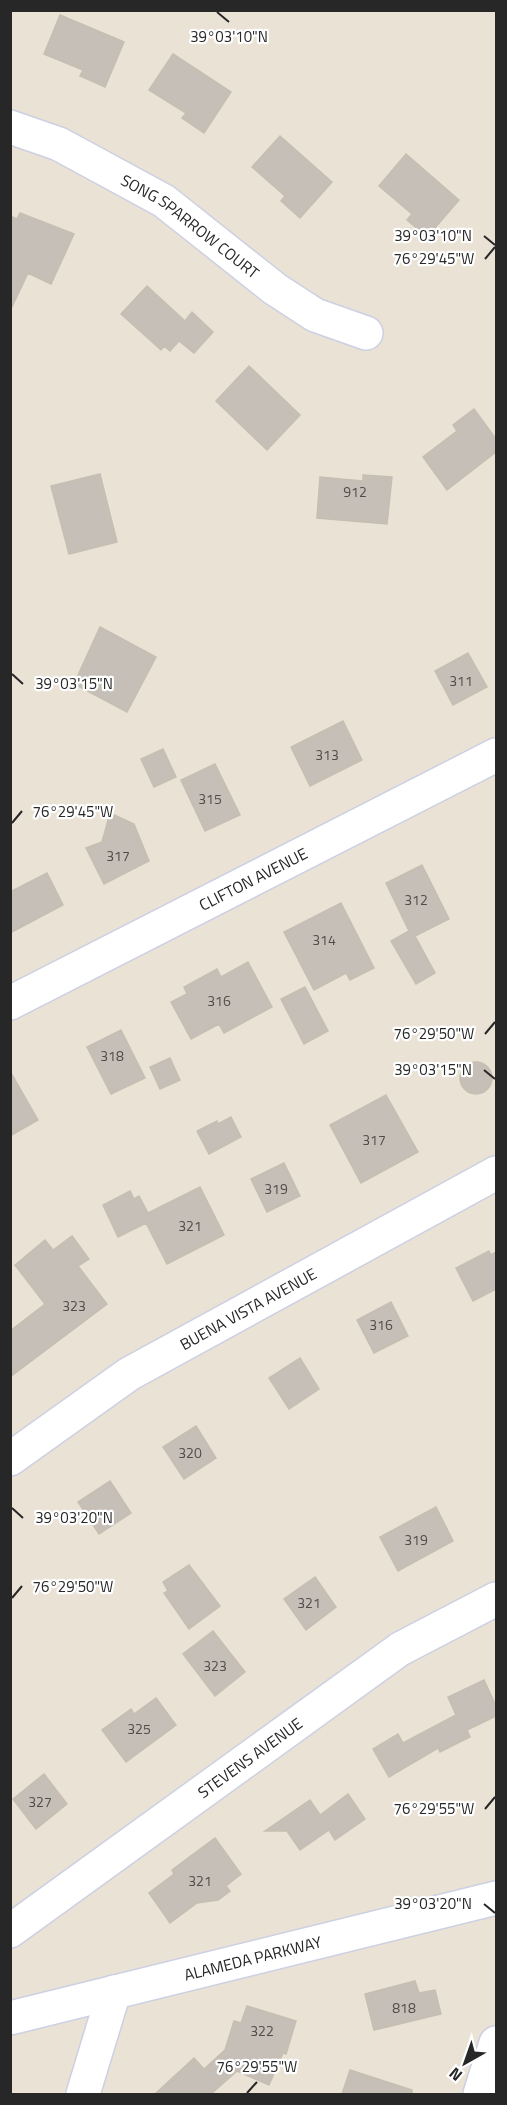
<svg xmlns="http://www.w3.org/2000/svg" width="507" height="2105" font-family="'Titillium Web',sans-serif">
<rect width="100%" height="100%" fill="#ebe2d6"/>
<path fill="#c6bfb7" stroke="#c6beb0" stroke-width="1.5" d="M60,15L124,42L105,87L80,76L83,70L44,54Z
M173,54L231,92L204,133L182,118L186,113L149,90Z
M280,136L332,182L300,218L281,201L285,196L252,167Z
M406,154L459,200L427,237L407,220L412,214L379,186Z
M20,213L74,234L51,284L28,273L10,311V216L17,219Z
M147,286L185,321L192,312L213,332L194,353L179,341L170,351L164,346L161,350L121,314Z
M249,366L300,415L267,450L216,401Z
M474,409L496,439V452L447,490L423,457L457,431L453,425Z
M100,474L117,542L69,554L51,486Z
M363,475L392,477L387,524L317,518L320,477L363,481Z
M100,627L156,657L127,712L74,684Z
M468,653L487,687L453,705L435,671Z
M343,721L362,760L310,786L291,747Z
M163,749L176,777L154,787L141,759Z
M215,764L240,815L205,831L181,780Z
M110,813L134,824L149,861L104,884L86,848L102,842Z
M422,865L449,919L415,936L435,973L416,984L391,941L409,931L386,883Z
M47,873L63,905L10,933V892Z
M341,903L374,968L350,980L346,973L314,990L284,932Z
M248,962L272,1007L224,1033L219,1024L191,1039L171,1002L187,994L184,987L217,969L221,977Z
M305,987L328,1031L304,1044L281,999Z
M121,1030L145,1078L111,1094L87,1047Z
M170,1058L180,1080L160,1089L150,1067Z
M460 1078a16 16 0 1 1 32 0a16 16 0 1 1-32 0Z
M10,1071L38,1120L10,1136Z
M386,1095L418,1152L361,1183L330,1125Z
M231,1117L241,1137L209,1154L197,1131L217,1121L218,1124Z
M284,1163L300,1196L267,1212L251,1179Z
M200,1187L224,1235L167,1264L146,1223L118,1237L103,1205L130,1191L134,1199L139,1196L148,1213Z
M72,1236L89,1259L78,1266L107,1304L10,1377V1331L45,1304L15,1265L45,1240L53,1250Z
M489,1251L491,1255L496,1252V1289L473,1301L456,1268Z
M391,1302L408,1336L374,1353L357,1320Z
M300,1358L319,1389L289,1409L269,1378Z
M196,1426L216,1458L184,1479L163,1447Z
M110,1481L131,1513L99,1534L78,1502Z
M436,1507L453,1541L398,1571L380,1537Z
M189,1565L220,1606L189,1629L164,1593L168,1591L163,1582Z
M315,1577L336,1607L306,1630L284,1599Z
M213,1631L245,1672L215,1696L183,1654Z
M484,1680L496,1706V1716L467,1730L470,1737L440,1752L438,1748L389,1777L373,1749L398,1734L403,1743L456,1715L448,1697Z
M156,1698L176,1725L126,1762L102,1730L131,1709L134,1714Z
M44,1774L67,1804L36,1829L13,1799Z
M348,1794L365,1819L335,1840L329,1830L300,1850L287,1831H265L310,1800L320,1815Z
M215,1838L241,1874L226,1886L230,1891L218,1900L197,1903L170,1923L149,1893L174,1874L172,1870Z
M415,1981L419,1993L435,1990L441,2014L374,2030L365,1994Z
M247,2006L296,2021L286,2054L283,2053L269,2085L237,2071L211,2094H155L194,2058L204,2069L225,2050L234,2021L241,2023Z
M350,2070L412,2090V2094H342Z"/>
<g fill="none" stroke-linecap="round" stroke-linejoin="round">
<defs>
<g id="minor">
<path id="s1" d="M10,127L59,144L164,201L275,289L315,315L366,333"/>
<path id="s2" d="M10,1003L496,755"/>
<path id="s3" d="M10,1459L129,1374L496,1173"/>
<path id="s4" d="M10,1931L400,1649L496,1599"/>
<path id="s5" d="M10,2018L496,1898"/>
<path d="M83,2094L114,1992"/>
<path d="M480,2094L496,2043"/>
</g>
</defs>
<use href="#minor" stroke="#ccd0e2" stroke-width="36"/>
<use href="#minor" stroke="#fff" stroke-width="33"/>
</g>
<path fill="none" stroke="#272727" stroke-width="2" d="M217,12L229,22M484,236L495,245M485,259L495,247M12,674L23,684M12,823L22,811M485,1034L495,1022M484,1070L495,1079M12,1508L23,1518M12,1598L22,1586M485,1809L495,1797M484,1904L495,1913M247,2093L257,2082"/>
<g text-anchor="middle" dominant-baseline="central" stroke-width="4.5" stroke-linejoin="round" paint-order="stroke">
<g font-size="14" fill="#4f4d4b">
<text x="355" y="491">912</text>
<text x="461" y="680">311</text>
<text x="327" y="754">313</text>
<text x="210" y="798">315</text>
<text x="118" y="855">317</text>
<text x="416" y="899">312</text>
<text x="324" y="939">314</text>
<text x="219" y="1000">316</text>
<text x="112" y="1055">318</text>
<text x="374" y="1139">317</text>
<text x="276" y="1188">319</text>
<text x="190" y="1225">321</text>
<text x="74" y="1305">323</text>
<text x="381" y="1324">316</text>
<text x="190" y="1452">320</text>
<text x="416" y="1539">319</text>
<text x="309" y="1602">321</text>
<text x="215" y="1665">323</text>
<text x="139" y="1728">325</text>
<text x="40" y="1801">327</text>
<text x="200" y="1880">321</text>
<text x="404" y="2007">818</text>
<text x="262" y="2030">322</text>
</g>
<g font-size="16" fill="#272727" stroke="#fff">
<text stroke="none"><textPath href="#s1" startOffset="207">SONG SPARROW COURT</textPath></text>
<text stroke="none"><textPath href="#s2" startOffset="273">CLIFTON AVENUE</textPath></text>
<text stroke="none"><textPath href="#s3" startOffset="282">BUENA VISTA AVENUE</textPath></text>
<text stroke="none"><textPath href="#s4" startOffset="296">STEVENS AVENUE</textPath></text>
<text stroke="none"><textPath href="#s5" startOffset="250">ALAMEDA PARKWAY</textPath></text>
</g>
</g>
<g font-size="15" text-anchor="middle" fill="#272727" stroke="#fff" stroke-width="4.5" stroke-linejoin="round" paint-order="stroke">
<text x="229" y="42">39°03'10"N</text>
<text x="433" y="241">39°03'10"N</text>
<text x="434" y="264">76°29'45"W</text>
<text x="74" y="689">39°03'15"N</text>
<text x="73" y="817">76°29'45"W</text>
<text x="434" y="1039">76°29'50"W</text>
<text x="433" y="1075">39°03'15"N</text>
<text x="74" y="1523">39°03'20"N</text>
<text x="73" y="1592">76°29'50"W</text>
<text x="434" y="1814">76°29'55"W</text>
<text x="433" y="1909">39°03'20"N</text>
<text x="257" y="2072">76°29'55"W</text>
</g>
<rect width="507" height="2105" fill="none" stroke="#272727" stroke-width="24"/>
<g transform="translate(465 2063) rotate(220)" stroke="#ffffff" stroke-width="4.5" paint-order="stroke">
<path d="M0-4.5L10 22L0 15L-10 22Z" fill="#272727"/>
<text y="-9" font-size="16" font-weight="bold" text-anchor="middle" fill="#272727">N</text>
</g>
</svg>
